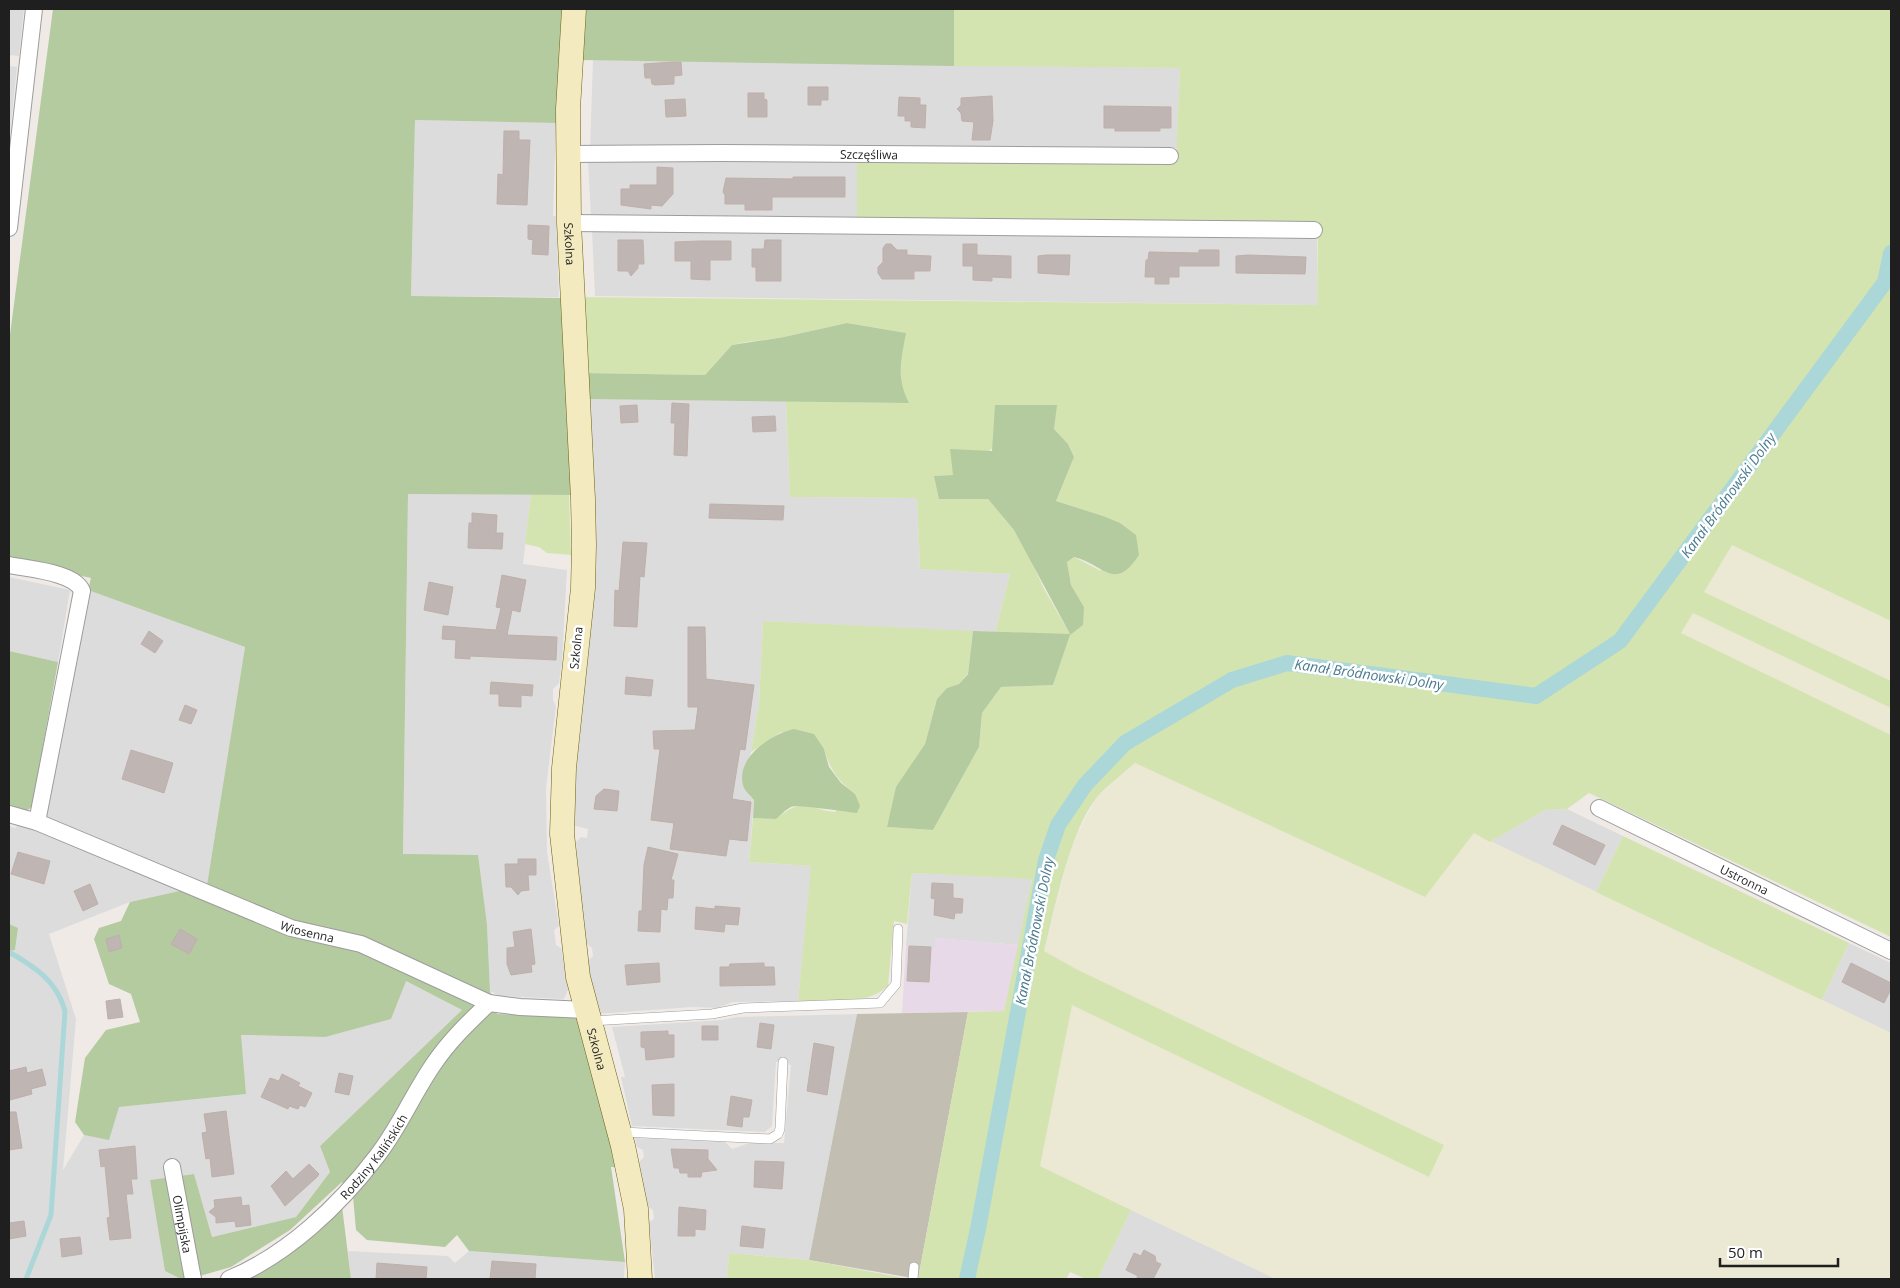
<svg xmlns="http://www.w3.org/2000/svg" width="1900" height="1288" font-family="'Open Sans',sans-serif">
<rect width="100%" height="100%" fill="#efeae6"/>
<path fill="#dddcdc" d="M9,9H24L19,56L9,55Z
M593,60L1180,68L1177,148H590Z
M9,66L17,67L9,142Z
M415,120L556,123L553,216H556L559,297L411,296Z
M588,161H857V219L591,218Z
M592,230L1317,239V305L595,296Z
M584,399L786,401L790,497L917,498L920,569L1010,574L995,633L763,621L759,704L751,752L743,776L744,788L754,800L749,862L812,866L798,1001L733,1002L717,1008L693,1007L597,1014L586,963L593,956L592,948L585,943L576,842L581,837L587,838L588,829L572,825Z
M408,493L531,494L523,564L567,570L562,662L559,683L553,689V700L556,706L546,788L547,852L559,926L554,930L556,945L561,948L568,990L564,999L500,996L490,991L487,925L403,855Z
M9,577L70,590L58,662L9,651Z
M88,590L245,647L207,885L47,817L45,809Z
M1567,809L1623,836L1596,892L1490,842L1545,810Z
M20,823L181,891L130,902L49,934L76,1019L63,1170L84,1135L109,1139L118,1107L246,1094L240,1035L325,1037L406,981L462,1010L320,1146L330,1172L296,1217L212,1237L194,1174L151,1180L165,1271L181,1279H9V951L15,950L18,929L9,924V826L15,828Z
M912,873L1032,878L1019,945L935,938V948L906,946Z
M1849,943L1891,963V1033L1822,1000Z
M857,1014L809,1260L729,1253L727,1279H655L649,1222L654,1219L653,1210L647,1206L639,1162L644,1157L643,1150L637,1147L635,1138L725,1142L732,1149L749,1143H784L791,1065L776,1062L772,1126L765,1132L632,1126L621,1077H625L612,1027L722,1020L737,1017Z
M1131,1210L1276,1279H1098Z
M348,1251L448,1256L455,1263L469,1251L625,1262L624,1279H351Z"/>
<path fill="#e7d9e7" d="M935,938L1019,945L1004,1011L902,1013L906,946L935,948Z"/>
<path fill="#c2bfb2" d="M968,1012L918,1279L809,1260L857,1014Z"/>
<path fill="#ebe8d3" d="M1732,544L1891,621V681L1704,592Z
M1693,613L1891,708V735L1681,634Z
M1135,763L1425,897L1474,833L1891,1033V1279H1276L1040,1166L1072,1004L1429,1177L1444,1145L1078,970L1044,951L1070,852L1083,823L1097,797Z"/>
<path fill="#d4e4b1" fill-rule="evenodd" d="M954,9H1891V621L1732,545L1704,592L1891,681V708L1693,613L1681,633L1891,735V937L1589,793L1567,809L1545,810L1490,842L1474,833L1425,897L1135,763C1123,774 1109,784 1098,796C1070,829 1055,908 1044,951L1078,970L1444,1145L1429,1177L1072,1005L1040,1166L1131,1210L1098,1279H1086L1070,1272L1066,1279H918L968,1012L1004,1011L1032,879L912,873L907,924L894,921L888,986C868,1006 825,1000 798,1001L811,866L749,862L753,818L776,819C803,797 804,808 835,812L855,794C838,781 830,769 824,749L781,732L751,752L759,704L763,621L973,631L968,673L959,684L947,688L937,699L925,744L897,787L887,827L933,830L979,747L982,713L1001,687L1053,685L1070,635L995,633L1010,574L920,569L917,498L790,497L786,401L908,403L901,387L900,363L905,333L847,323L784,337L746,342L732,345L705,375L583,373L579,297L1317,305L1318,225L857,219V161L1176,163L1180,68L954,66ZM1056,405L1054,429L1068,444L1074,457L1056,501L1103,516L1101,571L1074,557L1067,562L1071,585L1084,607L1070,634L1044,589L1027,552L1014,530L988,499L934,476L953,475Z
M531,494L569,495L571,555L547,553L539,547L525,544Z
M1623,836L1849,943L1822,1000L1596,892Z
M729,1253L809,1260L904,1278L727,1279Z"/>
<path fill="#b4ca9f" d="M53,9H565L556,123L415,120L411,296L565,298L575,495L408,494L403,854L478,855L487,925L490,991L497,1014L574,1017L580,1021L619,1167H611L625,1262L469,1251L457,1235L445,1247L367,1240L356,1230L353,1196L342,1182L290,1230L231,1267L189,1279H181L165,1271L150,1180L194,1174L212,1237L296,1217L330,1172L320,1146L462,1010L406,981L391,1019L325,1037L241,1035L246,1094L119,1107L109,1140L84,1135L75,1122L85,1058L106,1030L140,1022L131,994L109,984L94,939L99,928L121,921L130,902L207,885L245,647L88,590L91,578L9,560V342Z
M586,9H954V66L582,60Z
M847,323L906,333C901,360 896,378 909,403L584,399L583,373L705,375L732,345L784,337Z
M995,405H1057L1054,429L1068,444L1074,457L1056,501L1103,516L1120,523L1136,535L1139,555C1114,593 1104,564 1074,557L1067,562L1071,585L1084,607L1083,625L1070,635L1053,685L1001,687L982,713L979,747L933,830L887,827L896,787L925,744L937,699L947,688L959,684L968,674L973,631L1070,634L1014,530L988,499H939L934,476L953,475L950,449L992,451Z
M9,651L58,662L32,807L26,811L9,806Z
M794,729L814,734L824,749L829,767L841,783L855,794L860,806L857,813C846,812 796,804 791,807C786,809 781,815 776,819L753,818L754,800C751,796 746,792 744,788C733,759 771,734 794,729Z
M9,924L18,928L15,950L9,951Z
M342,1206L351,1279H246Z"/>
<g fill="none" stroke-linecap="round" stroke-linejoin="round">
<path stroke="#abd7d8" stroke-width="5" d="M9,952C35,967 57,981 65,1011L51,1215L26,1279"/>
<path stroke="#abd7d8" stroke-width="16" d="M967,1279L978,1229L1046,860L1058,825L1085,785L1125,743L1232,680L1287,663L1536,696L1620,641L1885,282L1891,253"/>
</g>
<path fill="#bfb5b3" stroke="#bfafaa" d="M673,62H681L682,75L674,76V84L655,85L652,84L651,78H645L644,64Z
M808,87H828V100H821V105H808Z
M748,93H764V99L767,100V117H748Z
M992,96L993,121L990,140H972L974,122L962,121L961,113L957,109L961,105V98Z
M899,97L920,98V105H926L925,128L911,127V121H905V116H898Z
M685,99L686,116L666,117L665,100Z
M1104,106L1171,107V128H1160V131H1115V128H1104Z
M504,131H519V140H530L527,205L497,204L498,174L503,175Z
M657,167L673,168V194L662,206L651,205V209L621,205V189H630V185H657Z
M793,177H845V197H772V210H745V204H725V195L723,192L726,178L793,179Z
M528,225L549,226L548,255L532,254L533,240L528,239Z
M618,240H643L644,264H638V268L631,276L628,271H618Z
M765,240H781V281H756V267H752V249H764Z
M699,241H731V260H710V280L691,279V261H675V242Z
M886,244H891L897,250H907V255L931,256L930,271H914V279H882L878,273V267L883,262V248Z
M963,244H977V255L1011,256V278L992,277V281L973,280V266H963Z
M1199,250H1219V266H1179V277H1169V284H1155V277H1145L1146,260H1148L1149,252L1199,253Z
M1046,255H1070L1069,275L1038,273V256Z
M1248,255L1306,257L1305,274L1236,273V256Z
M672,403L689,404L687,456L674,455L675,423H671Z
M637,405L638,422L621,423L620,406Z
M775,416L776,431L753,432L752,417Z
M710,504L784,506L783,520L709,518Z
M472,513L497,515L496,533H503L502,549L468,548L469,523H472Z
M623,542L647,543L644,577L640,576L637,627L614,626L615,590L619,591Z
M502,575L526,580L520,612L512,610L507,635L557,637L556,660L470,656V659L455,658L456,640L442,639L443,626L496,630L501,608L496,607Z
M429,582L453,587L448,615L424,610Z
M688,627H705L706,679L754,685L745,750L740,749L732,799L751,802L747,841L729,839L726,856L670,849L674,823L651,820L660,749H654L653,731L695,730L698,707H688Z
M149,631L163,641L155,653L141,644Z
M626,677L653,680L651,696L625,694Z
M491,682L533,685L532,696L521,695V707L499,706V694H490Z
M185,705L197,710L191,724L179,720Z
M131,750L173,763L164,793L122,779Z
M604,789L619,791L617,811L594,809L596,796Z
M1562,825L1605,845L1595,865L1553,844Z
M648,847L678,854L671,880H674L673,898H668L667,910L661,909L660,932L638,931L639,911H642L644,865Z
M18,852L50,861L44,884L11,874Z
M518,859H536V875H528L529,890L521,891L518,895L511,887H506L505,864H518Z
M932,883L953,884V898L963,899L962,913H955L954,919L934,915L935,899L931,898Z
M90,884L98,904L83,911L74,891Z
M715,906L740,908L738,925L725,924L724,932L695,929L696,907L715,909Z
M180,929L197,939L189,954L171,944Z
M531,929L535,964L531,965L532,972L511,975L507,964V948L515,947L513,932Z
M119,935L122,948L109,952L106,939Z
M909,946L931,947L929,982L907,981Z
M659,963L660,982L627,985L625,965Z
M764,963V967H774L775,985L720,986V967H729L730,964Z
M1851,963L1891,983V989L1884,1003L1842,982Z
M120,999L123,1017L108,1019L106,1001Z
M760,1023L774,1025L771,1049L757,1047Z
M702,1026H718V1040H702Z
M668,1031V1035H674V1057L646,1060L645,1048L641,1047V1032Z
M814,1043L834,1047L827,1095L807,1091Z
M26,1067L27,1073L42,1069L46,1085L31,1089L32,1094L10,1100L9,1071Z
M339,1073L353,1076L349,1095L335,1092Z
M282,1074L300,1083L298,1086L312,1093L305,1107L300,1105L298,1109L289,1106L288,1109L261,1097L270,1078L279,1081Z
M674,1084V1116L653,1115L652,1085Z
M731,1096L752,1100L749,1117H743L742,1127L727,1125Z
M226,1111L234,1174L212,1177L210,1158L206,1159L202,1133L207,1132L204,1114Z
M9,1112H16L22,1148L9,1150Z
M135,1146L137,1179H131L133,1194H126L131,1238L110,1240L107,1218L110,1217L105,1166L101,1167L99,1150Z
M671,1149L708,1150V1159L717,1170L702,1172L701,1177H688V1173H680L679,1168H674Z
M755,1161L784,1162L782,1189L754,1187Z
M309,1164L319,1174L317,1177L285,1206L271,1186L286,1171L293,1179Z
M241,1197L242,1206L249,1205L251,1225L236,1227L235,1221L216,1223V1217L209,1212L215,1207L214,1200Z
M679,1207L706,1210L705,1230L695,1229V1236H678Z
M24,1221L26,1236L9,1239V1223Z
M742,1226L765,1229L763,1248L740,1246Z
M80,1237L82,1254L62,1257L60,1239Z
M1144,1250L1155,1256L1156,1262L1161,1264L1153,1279H1136L1138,1276L1126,1270L1134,1253L1141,1256Z
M492,1261L536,1264L535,1279H490Z
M377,1263L427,1267L426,1279H376Z"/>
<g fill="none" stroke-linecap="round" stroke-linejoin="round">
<defs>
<path id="lane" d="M591,1021L712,1014L743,1008L880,1003L896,984L898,929
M622,1132L770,1139L778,1134L780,1129L783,1062
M913,1279L914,1267"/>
<g id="street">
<path id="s1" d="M568,154L720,153L1170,156"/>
<path d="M569,223L1314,230"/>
<path d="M9,228L34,9"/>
<path d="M9,565C27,569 75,572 82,591L37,822"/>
<path id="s2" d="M1599,808L1891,951"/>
<path id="s3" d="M9,814L37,822L291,928L361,944L489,1003L520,1007L586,1010"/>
<path id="s4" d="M172,1167L193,1279"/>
<path id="s5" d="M229,1279C287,1255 339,1206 377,1156C399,1128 413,1094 433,1065C449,1041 469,1022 489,1003"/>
</g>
<g id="secondary">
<path id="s6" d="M574,9L568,109L569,223L583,499L584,545L583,588L564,768L562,834L578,977L623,1146L636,1209L640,1279"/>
</g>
</defs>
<use href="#lane" stroke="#9c9c9c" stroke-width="10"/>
<use href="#street" stroke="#9c9c9c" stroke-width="18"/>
<use href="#secondary" stroke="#6c6210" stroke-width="25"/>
<use href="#lane" stroke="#fff" stroke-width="9"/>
<use href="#street" stroke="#fff" stroke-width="16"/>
<use href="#secondary" stroke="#f3ebbf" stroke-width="24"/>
</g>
<g text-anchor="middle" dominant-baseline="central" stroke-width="5" stroke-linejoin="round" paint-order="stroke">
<g font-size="12" fill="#1f1f1f" stroke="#fff">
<text stroke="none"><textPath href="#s1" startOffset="301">Szczęśliwa</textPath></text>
<text stroke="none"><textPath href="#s6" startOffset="235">Szkolna</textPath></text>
<text transform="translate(576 648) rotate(-84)">Szkolna</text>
<text stroke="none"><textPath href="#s2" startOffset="162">Ustronna</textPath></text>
<text stroke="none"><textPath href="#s3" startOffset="321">Wiosenna</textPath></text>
<text stroke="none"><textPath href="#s6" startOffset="1045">Szkolna</textPath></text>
<text stroke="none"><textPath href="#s5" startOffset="192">Rodziny Kalińskich</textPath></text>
<text stroke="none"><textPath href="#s4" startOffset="58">Olimpijska</textPath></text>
</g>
<g font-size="14" font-style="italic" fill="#4a7b8f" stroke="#fff">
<text transform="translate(1728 495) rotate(-54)">Kanał Bródnowski Dolny</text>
<text transform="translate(1369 674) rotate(8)">Kanał Bródnowski Dolny</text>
<text transform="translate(1034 931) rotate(-79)">Kanał Bródnowski Dolny</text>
</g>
</g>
<rect width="1900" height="1288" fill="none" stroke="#1f1f1f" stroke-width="20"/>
<path d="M1720 1258v8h118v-8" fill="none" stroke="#1f1f1f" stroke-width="2.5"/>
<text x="1728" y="1258" font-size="15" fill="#1f1f1f" stroke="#ffffff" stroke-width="4" paint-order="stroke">50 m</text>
</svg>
